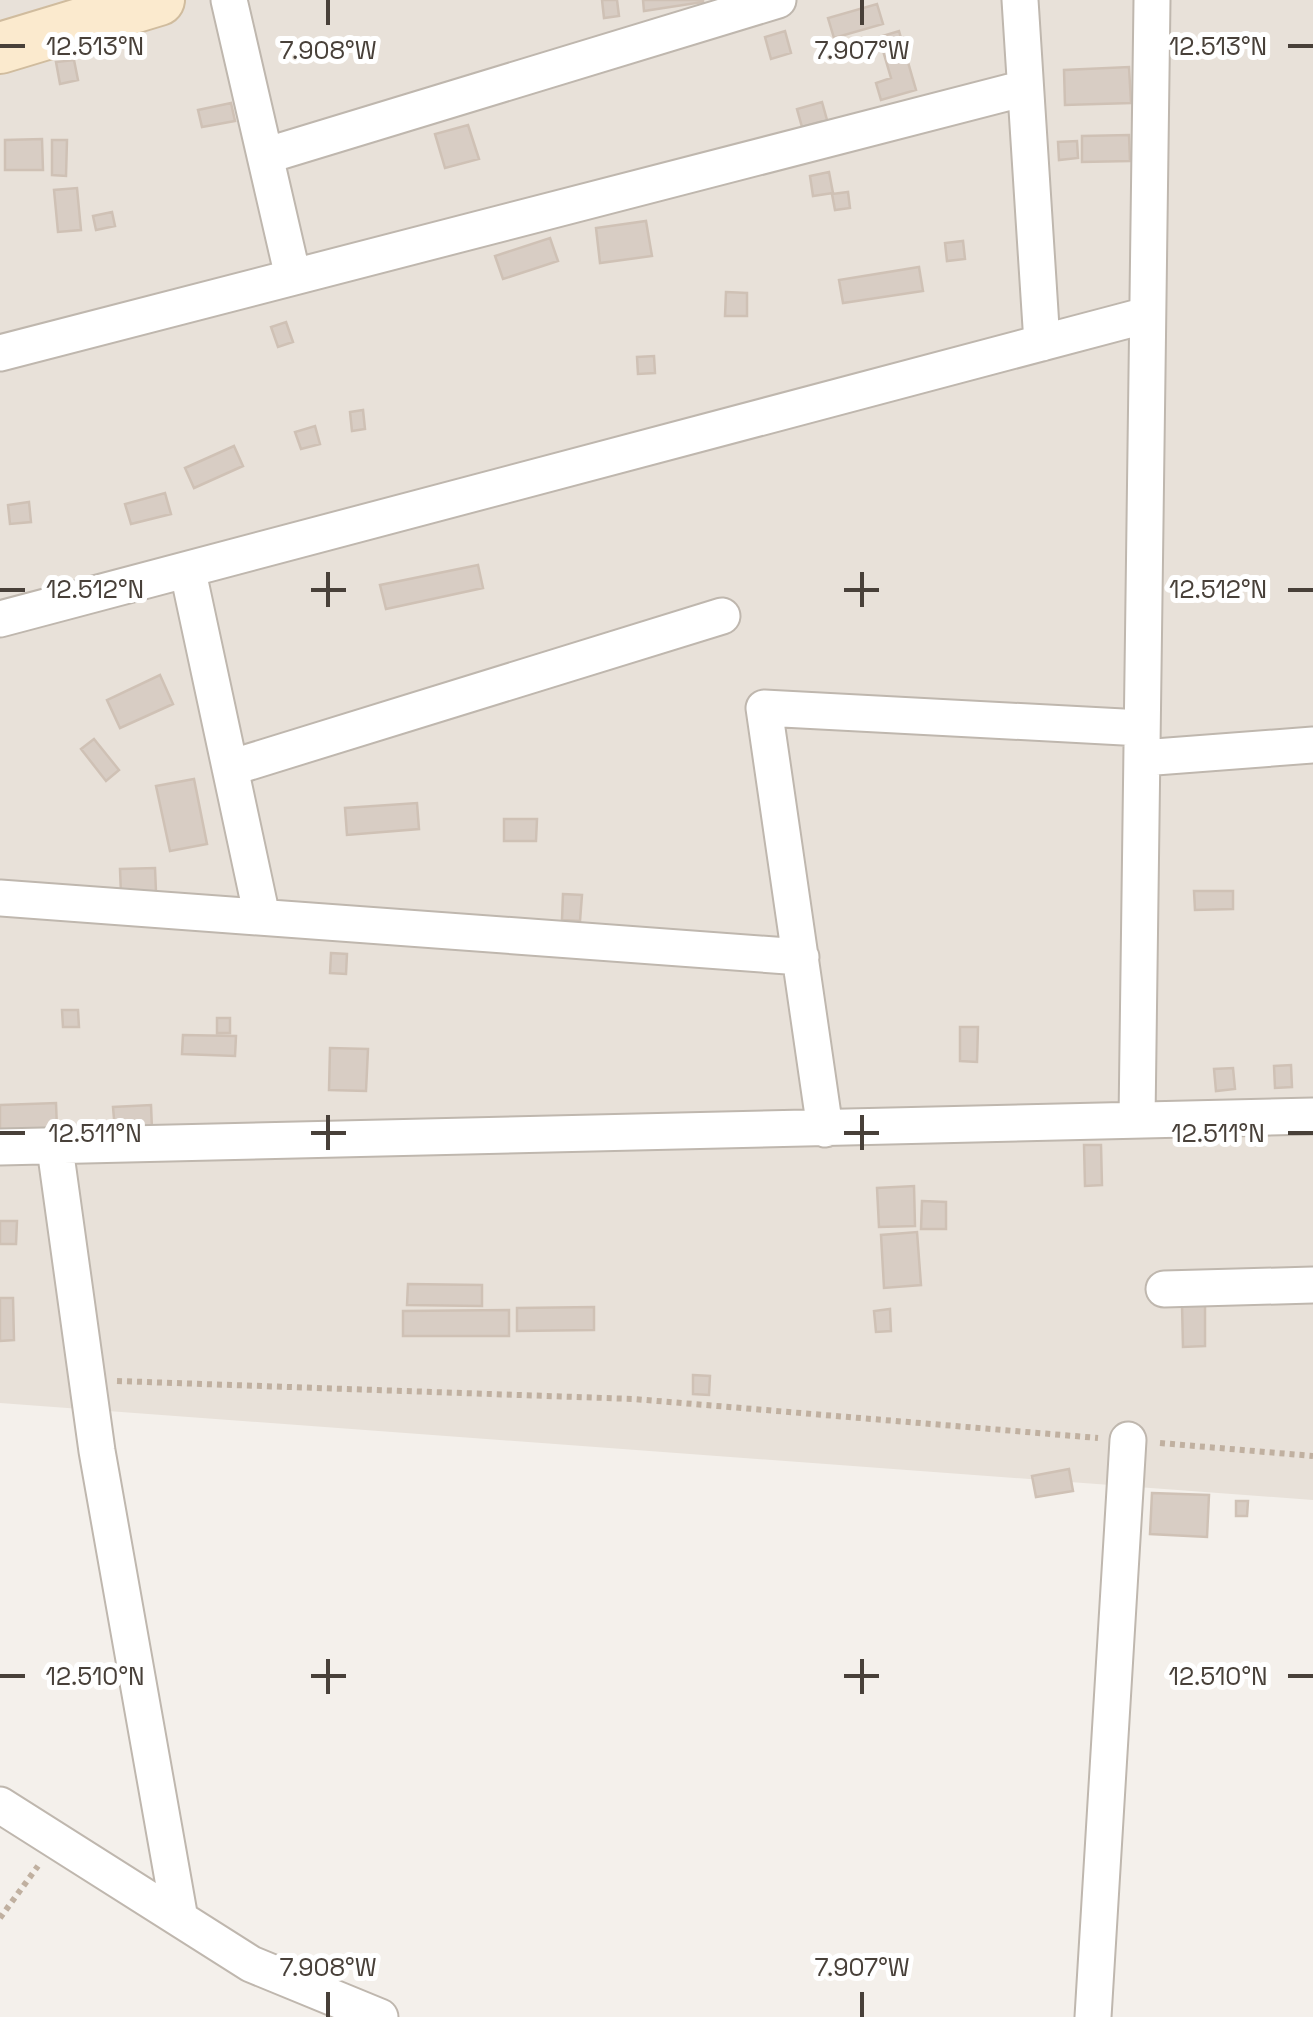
<svg xmlns="http://www.w3.org/2000/svg" width="1313" height="2017" font-family="'Space Grotesk',sans-serif">
<rect width="100%" height="100%" fill="#f4f0eb"/>
<path fill="#e8e1d9" d="M0,0H1313V1500L0,1403Z"/>
<path fill="#d8cdc4" stroke="#cfc1b5" stroke-width="2.5" d="M602,0H617L619,16L604,18Z
M643,0H703V2L644,11Z
M877,4L883,24L834,38L828,18Z
M785,31L791,53L771,59L765,37Z
M899,31L916,90L881,100L876,83L891,78L879,37Z
M74,60L78,80L60,84L56,62Z
M1129,67L1131,103L1065,105L1064,70Z
M822,102L827,120L802,127L797,109Z
M231,103L235,121L202,127L198,110Z
M468,125L479,159L445,168L435,134Z
M1129,135L1130,161L1082,162V136Z
M42,139L43,170H5V140Z
M52,140H67L66,176L52,175Z
M1077,141L1078,158L1059,160L1058,142Z
M829,172L833,193L813,196L810,176Z
M77,188L81,230L58,232L54,190Z
M848,192L850,208L835,210L832,194Z
M112,212L115,226L96,230L93,216Z
M646,221L652,256L600,263L596,228Z
M550,238L558,261L503,279L495,256Z
M963,241L965,259L947,261L945,243Z
M919,267L923,291L843,303L839,280Z
M726,292L747,293V316H725Z
M286,322L293,342L278,347L271,327Z
M654,356L655,373L638,374L637,357Z
M363,410L365,429L352,431L350,412Z
M315,426L320,444L301,449L295,432Z
M234,446L243,466L194,488L185,468Z
M165,493L171,514L131,524L125,504Z
M29,502L31,522L10,524L8,505Z
M478,565L483,588L386,609L380,585Z
M160,675L173,704L120,728L107,700Z
M94,739L119,770L106,781L81,749Z
M194,779L207,844L170,851L156,786Z
M417,803L419,829L347,835L345,808Z
M504,819H537L536,841H504Z
M155,868L156,892L121,894L120,869Z
M1194,891H1233V909L1195,910Z
M563,894L582,895L580,921L562,920Z
M331,953L347,954L346,974L330,973Z
M62,1010H78L79,1027H63Z
M217,1018H230V1033H217Z
M960,1027H978L977,1062L960,1061Z
M183,1035L236,1036L235,1056L182,1054Z
M330,1048L368,1049L366,1091L329,1090Z
M1291,1065L1292,1087L1275,1088L1274,1066Z
M1233,1068L1235,1089L1216,1091L1214,1069Z
M56,1103L57,1129L0,1131V1105Z
M151,1105L152,1129L115,1131L113,1107Z
M1084,1145H1101L1102,1185L1085,1186Z
M914,1186L915,1226L879,1227L877,1188Z
M922,1201L946,1202V1229H921Z
M0,1221H17L16,1244H0Z
M917,1232L921,1285L884,1288L881,1235Z
M408,1284L482,1285V1306L407,1305Z
M0,1298H13L14,1340L0,1341Z
M1205,1303V1346L1183,1347L1182,1304Z
M594,1307V1330L517,1331V1308Z
M890,1309L891,1331L876,1332L874,1311Z
M509,1310V1336H403V1311Z
M693,1375L710,1376L709,1395L693,1394Z
M1069,1469L1073,1491L1036,1497L1032,1476Z
M1152,1493L1209,1495L1207,1537L1150,1534Z
M1236,1501H1248L1247,1516H1236Z"/>
<g fill="none" stroke-linecap="round" stroke-linejoin="round">
<defs>
<path id="street" d="M229,0L293,277
M1020,0L1042,343
M265,156L778,0
M0,353L1025,88
M188,572L262,917
M0,619L1147,315
M1142,758L1313,745
M230,768L722,616
M0,898L801,957
M1137,1120L1152,0
M825,1129L764,708L1142,728
M0,1147L1313,1116
M55,1148L97,1451L180,1919L251,1964L380,2017
M1164,1289L1313,1285
M0,1805L180,1919
M1093,2017L1128,1440"/>
<path id="secondary" d="M0,48L159,0"/>
</defs>
<use href="#street" stroke="#bfb7ae" stroke-width="39"/>
<use href="#secondary" stroke="#d0bc9e" stroke-width="54"/>
<path stroke="#c0b0a0" stroke-width="6" stroke-dasharray="5 5" stroke-linecap="butt" d="M117,1381L634,1399L1098,1438
M1160,1443L1313,1456
M0,1918L38,1866"/>
<use href="#street" stroke="#fff" stroke-width="35"/>
<use href="#secondary" stroke="#fbeace" stroke-width="50"/>
</g>
<path fill="none" stroke="#484039" stroke-width="4" d="M328,0V25M862,0V25M0,46H25M1288,46H1313M328,572V607M862,572V607M0,590H25M311,590H346M844,590H879M1288,590H1313M328,1115V1150M862,1115V1150M0,1133H25M311,1133H346M844,1133H879M1288,1133H1313M328,1659V1694M862,1659V1694M0,1676H25M311,1676H346M844,1676H879M1288,1676H1313M328,1992V2017M862,1992V2017"/>
<g font-size="25" text-anchor="middle" fill="#484039" stroke="#fff" stroke-width="10" stroke-linejoin="round" paint-order="stroke">
<text x="95" y="55">12.513°N</text>
<text x="1218" y="55">12.513°N</text>
<text x="328" y="59">7.908°W</text>
<text x="862" y="59">7.907°W</text>
<text x="95" y="598">12.512°N</text>
<text x="1218" y="598">12.512°N</text>
<text x="95" y="1142">12.511°N</text>
<text x="1218" y="1142">12.511°N</text>
<text x="95" y="1685">12.510°N</text>
<text x="1218" y="1685">12.510°N</text>
<text x="328" y="1976">7.908°W</text>
<text x="862" y="1976">7.907°W</text>
</g>
</svg>
